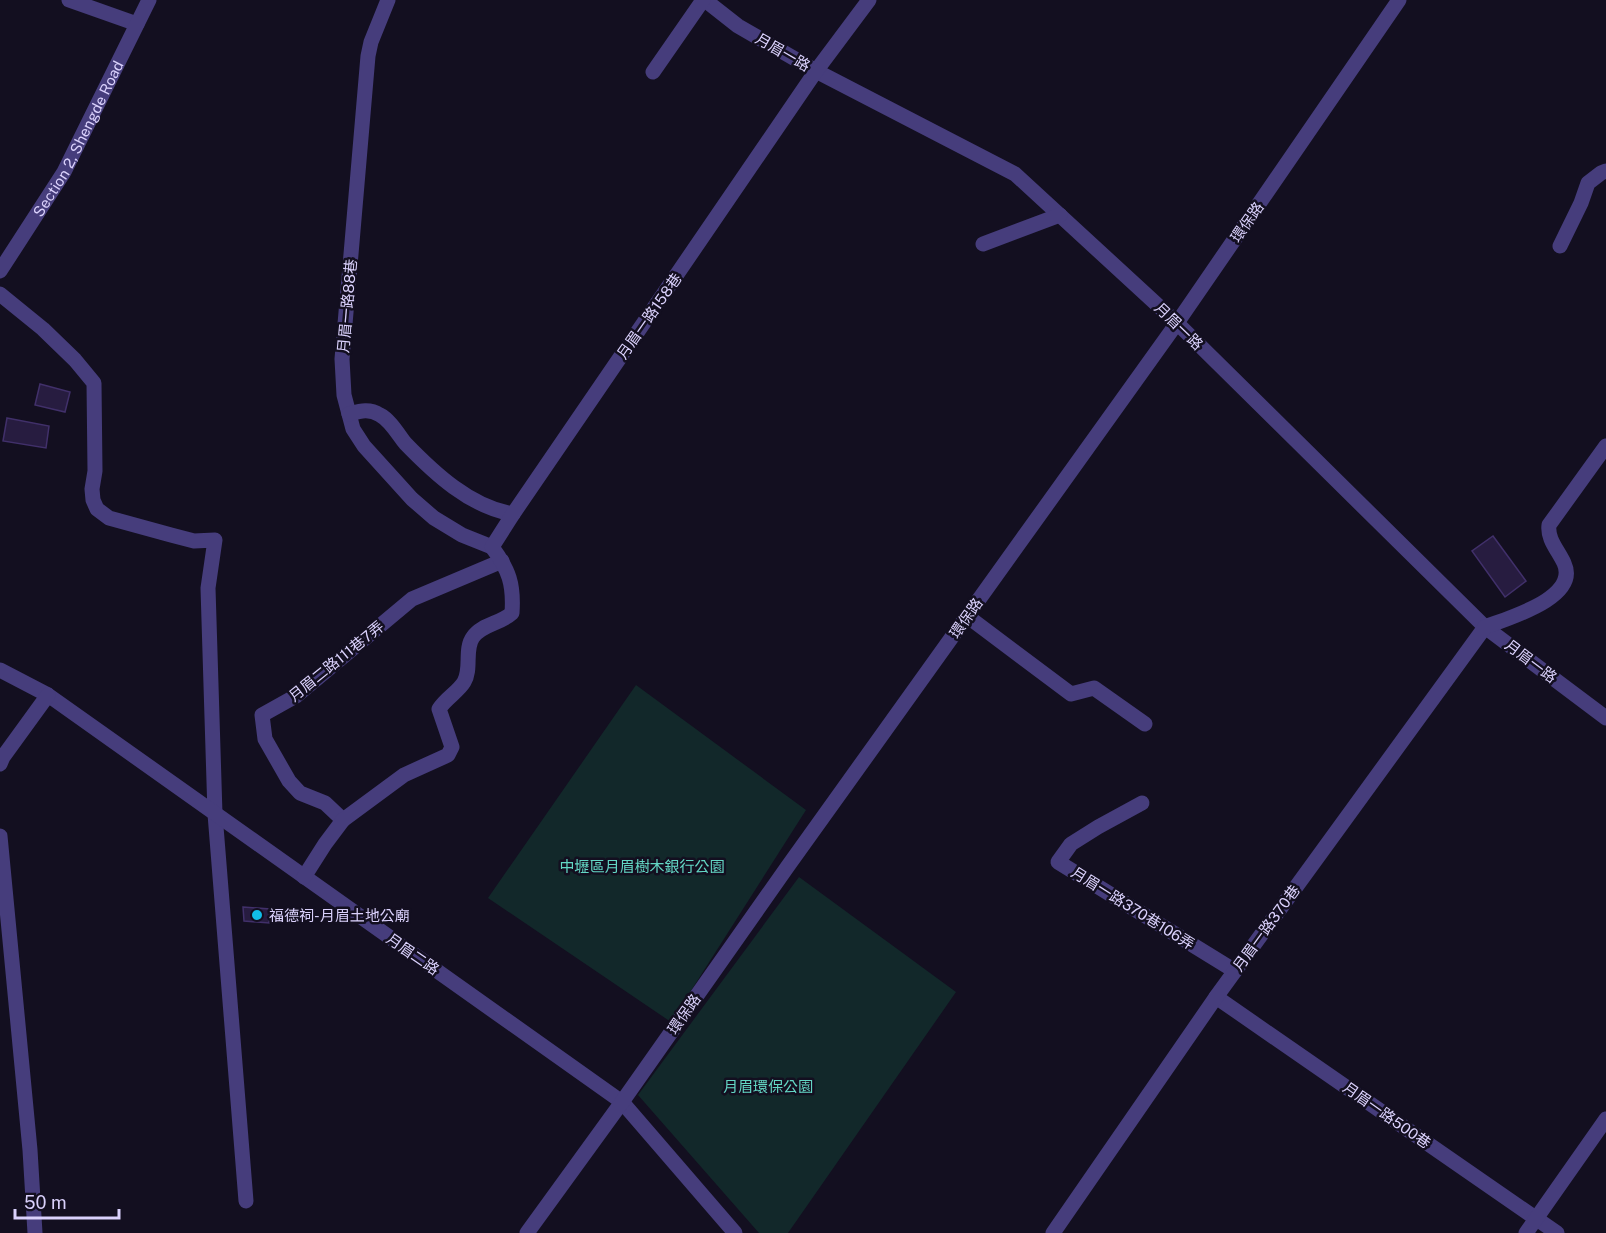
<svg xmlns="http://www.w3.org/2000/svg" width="1606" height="1233" font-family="'Public Sans','Noto Sans TC',sans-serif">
<rect width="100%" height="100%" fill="#130f20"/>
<path fill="#12282a" d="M636,685L806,810L671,1022L488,898Z
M799,877L956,992L788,1233H759L638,1095Z"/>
<path fill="#271c40" stroke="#41306a" stroke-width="1.5" d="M40,384L70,392L65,412L35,405Z
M7,418L49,426L46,448L3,441Z
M1493,536L1526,581L1505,597L1472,551Z
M243,907L270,909L269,923L244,921Z"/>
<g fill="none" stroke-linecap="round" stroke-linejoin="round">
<g stroke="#463d7c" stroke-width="15">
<path d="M69,0L137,24"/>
<path d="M388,0L371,42L368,56L342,359L344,395L353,429L364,446L412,499L434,518L462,535L492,547"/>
<path d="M705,0L738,26L816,71L1015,174L1177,323L1485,627L1606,718"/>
<path d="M653,72L703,0"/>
<path d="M983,244L1060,215"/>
<path d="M1560,246L1581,203L1588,183L1601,173L1606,171"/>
<path id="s1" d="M0,271L64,172L149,0"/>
<path d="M0,294L43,329L75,360L94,383L95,471L92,489L93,500L97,509L109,518L171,535L194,541L215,540L208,588L215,814L246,1201"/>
<path d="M349,414C360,411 369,408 380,415C390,420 398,434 405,443C434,473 470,507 513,514"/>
<path d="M967,616L1071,694L1094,688L1145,724"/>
<path d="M0,670L48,695L622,1102L735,1233"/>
<path d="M0,764L3,757L48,695"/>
<path d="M1142,803L1098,827L1071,844L1058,862L1235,971"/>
<path d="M343,820L325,803L300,793L289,781L265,739L262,715L296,696L412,599L502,561"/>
<path d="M0,836L30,1150L35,1233"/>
<path d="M304,877L325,844L343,820L404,775L448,755L452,747L439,709C446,698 458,692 464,682C472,669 464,649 473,637C482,624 500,624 512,613C514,584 509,570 492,547L513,514L816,71L869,0"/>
<path d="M1216,997L1557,1233"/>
<path d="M527,1233L622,1102L788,866L1177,323L1399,0"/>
<path d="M1053,1233L1216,997L1485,627C1508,618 1580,598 1564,563C1558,550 1547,539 1549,525L1606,446"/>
<path d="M1526,1233L1606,1119"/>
</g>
</g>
<circle fill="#11bde8" stroke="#130f20" stroke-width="2" cx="257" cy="915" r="6"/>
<g text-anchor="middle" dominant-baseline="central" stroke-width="5" stroke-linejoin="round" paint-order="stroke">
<g font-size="15" fill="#dad1fc" stroke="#130f20">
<text transform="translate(783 52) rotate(30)">月眉一路</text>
<text stroke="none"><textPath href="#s1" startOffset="154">Section 2, Shengde Road</textPath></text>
<text transform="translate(1247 222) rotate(-55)">環保路</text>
<text transform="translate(347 306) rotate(-85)">月眉一路88巷</text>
<text transform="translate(649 316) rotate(-55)">月眉一路158巷</text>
<text transform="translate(1179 326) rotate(44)">月眉一路</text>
<text transform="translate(966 618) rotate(-55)">環保路</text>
<text transform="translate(336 661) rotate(-39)">月眉二路111巷7弄</text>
<text transform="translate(1531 661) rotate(37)">月眉一路</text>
<text transform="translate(1133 908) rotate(32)">月眉一路370巷106弄</text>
<text transform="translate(1266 928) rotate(-54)">月眉一路370巷</text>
<text transform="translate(413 954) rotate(35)">月眉二路</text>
<text transform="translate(684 1014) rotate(-55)">環保路</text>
<text transform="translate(1387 1115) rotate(35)">月眉一路500巷</text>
</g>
<g font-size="15" fill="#63d6c4" stroke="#130f20">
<text x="642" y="866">中壢區月眉樹木銀行公園</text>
<text x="768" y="1086">月眉環保公園</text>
</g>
<g font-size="15" fill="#dad1fc" stroke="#130f20" text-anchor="start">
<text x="269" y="915">福德祠-月眉土地公廟</text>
</g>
</g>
<path d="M15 1209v9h104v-9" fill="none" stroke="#dad1fc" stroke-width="3"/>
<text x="24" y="1209" font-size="18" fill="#dad1fc" stroke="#130f20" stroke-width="4.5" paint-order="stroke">50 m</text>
</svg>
